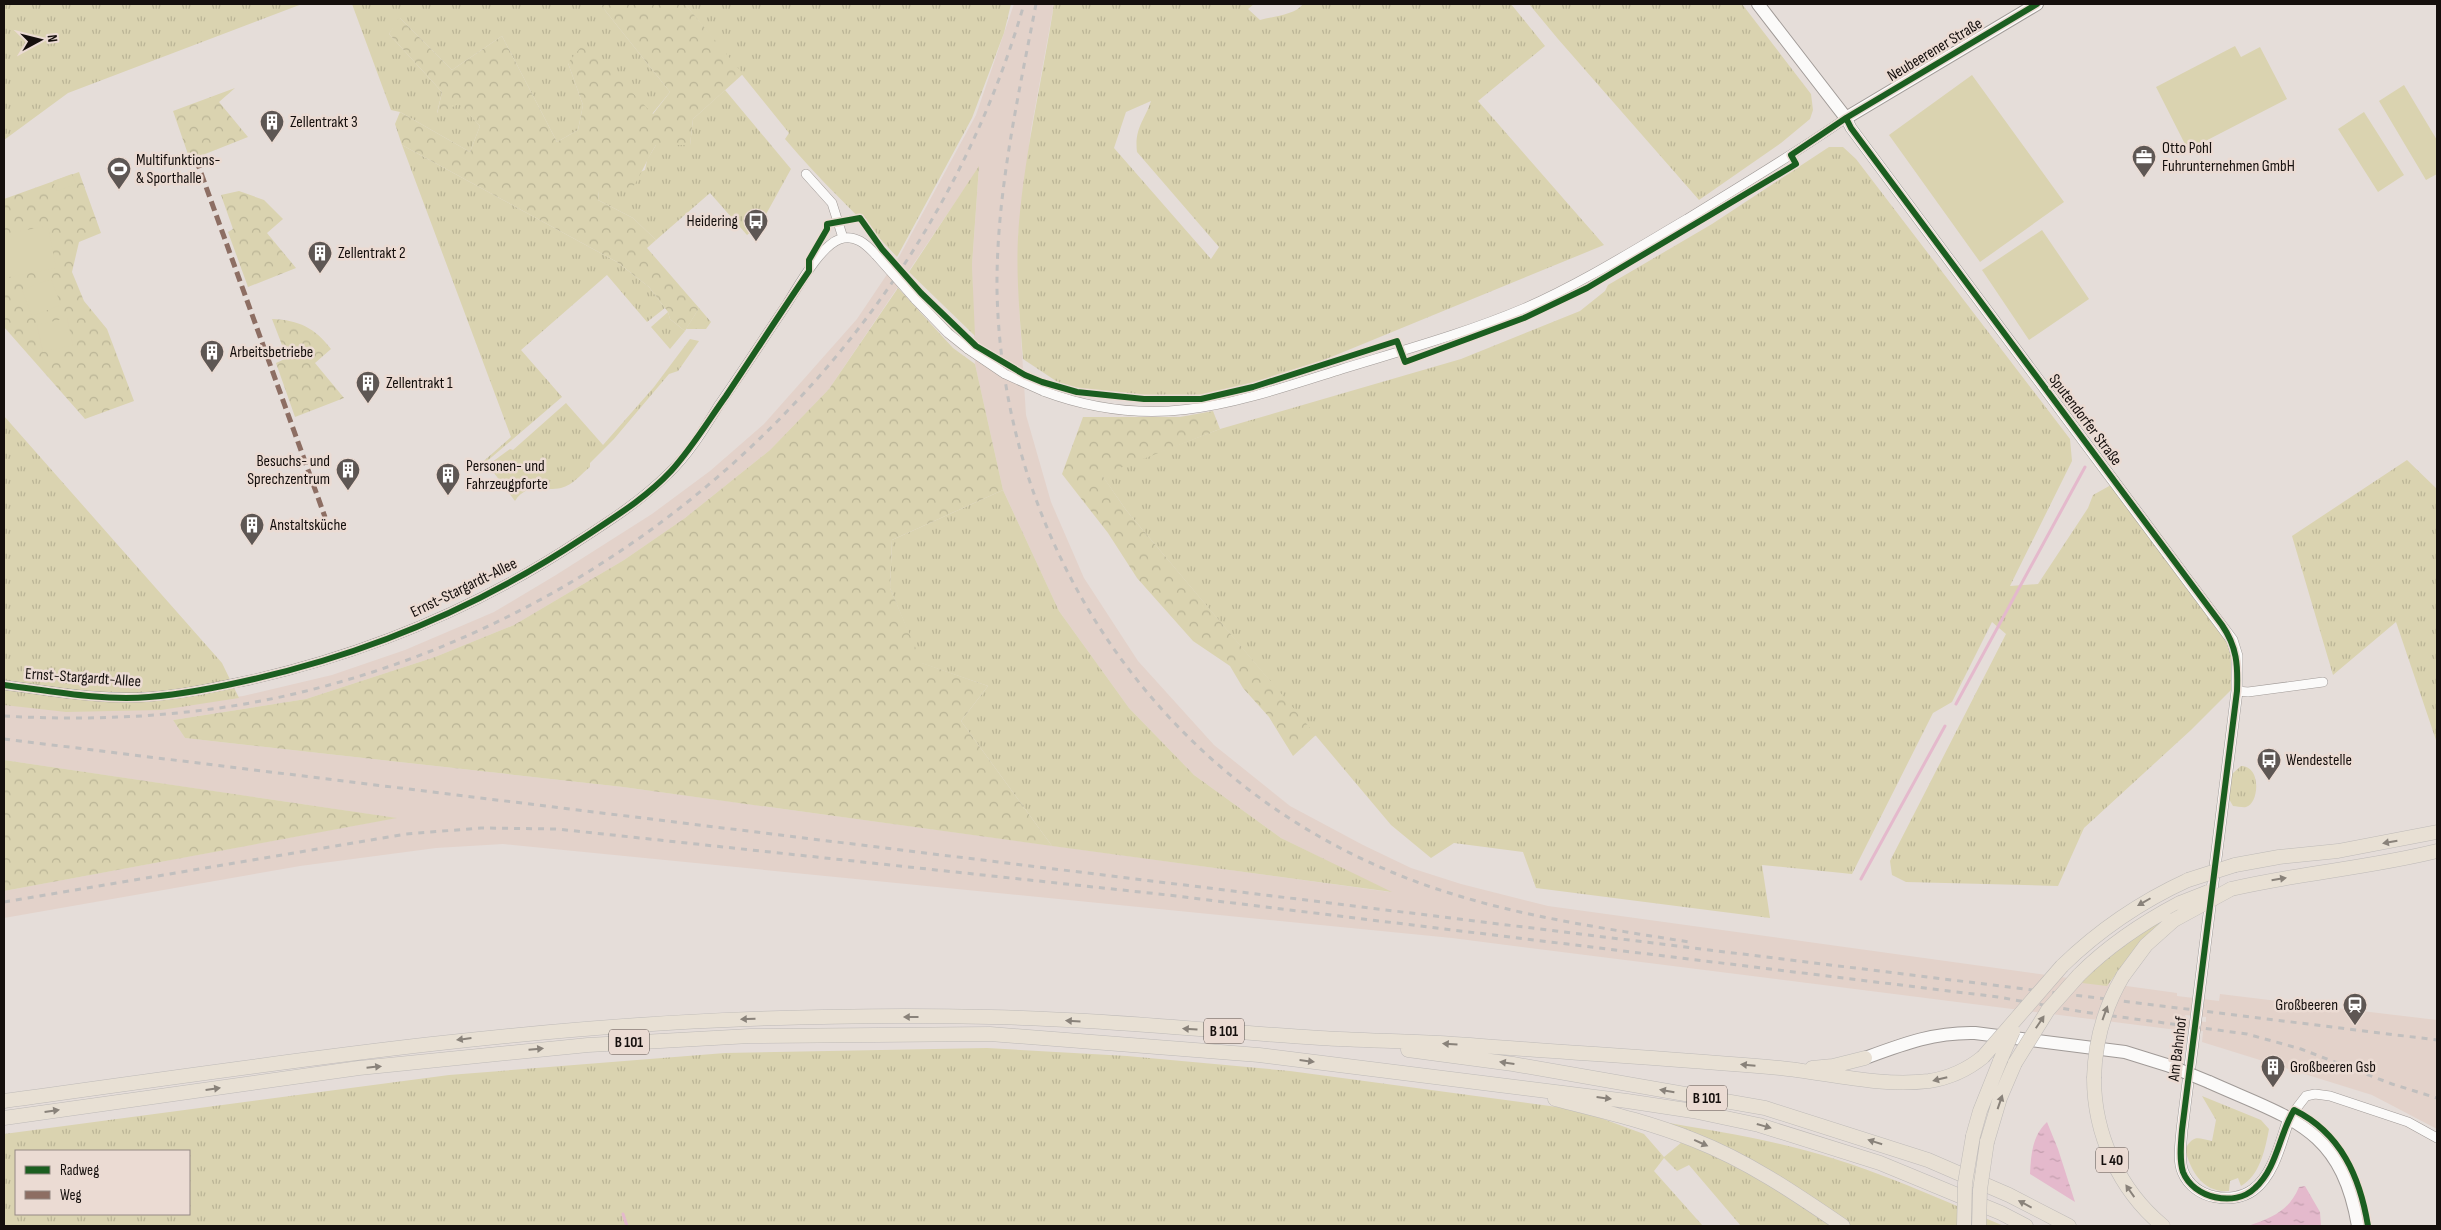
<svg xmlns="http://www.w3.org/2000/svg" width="2441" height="1230" font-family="'Sofia Sans Condensed',sans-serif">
<defs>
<pattern id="grass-tufts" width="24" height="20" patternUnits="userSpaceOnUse" patternTransform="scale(1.25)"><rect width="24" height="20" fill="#dad3b0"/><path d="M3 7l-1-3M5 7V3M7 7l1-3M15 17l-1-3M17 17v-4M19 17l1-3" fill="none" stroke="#bab496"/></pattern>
<pattern id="forest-crowns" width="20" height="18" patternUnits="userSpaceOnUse" patternTransform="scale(1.25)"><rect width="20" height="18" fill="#dad3b0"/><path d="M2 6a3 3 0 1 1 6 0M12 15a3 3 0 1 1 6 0" fill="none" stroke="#bab496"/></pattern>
<pattern id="water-ripples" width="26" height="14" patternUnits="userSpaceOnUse" patternTransform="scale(1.25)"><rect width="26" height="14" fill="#e4b9cc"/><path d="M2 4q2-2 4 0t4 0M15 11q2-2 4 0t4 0" fill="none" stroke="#c39eae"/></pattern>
</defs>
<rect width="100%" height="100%" fill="#e5ddd9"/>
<path fill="#e3d2ca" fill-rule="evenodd" d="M1014,4H1054L1031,130L1018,237L1019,306L1026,415L1051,502L1084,578L1138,661L1214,745L1290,806L1363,845L1411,868L1461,884L1548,906L2177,993V996L2219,1001L2220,994L2437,1020V1129L2372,1095L2202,1042L2203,1031L2186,1029L2185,1031L1452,938L503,844L436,848L300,866L4,918V891L395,818L4,760V703L164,707L243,696L332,675L405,650L494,612L556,575L652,514L710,471L764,424L857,319L900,255L976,115ZM979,167L972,265L975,364L1003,490L1059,611L1129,708L1194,775L1281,838L1390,892L623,787L185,738L173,720L306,699L435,657L514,625L624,560L685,518L770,450L829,389ZM2185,1015L2206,1017V1022L2187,1020Z"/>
<path fill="url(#grass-tufts)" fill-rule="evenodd" d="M4,4H302L68,93L4,140Z
M352,4H600L670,92L652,114L568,63L583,105L578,130L557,142L502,36L452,70L400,18L389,34L442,92L437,113L459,103L480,126L470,152L400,112L391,110Z
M685,4H1011L1004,33L972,118L897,257C860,217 820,181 785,139L789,133Z
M1054,4H1254L1248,9L1260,20C1274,16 1295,15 1303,4H1511L1545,46L1478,101L1604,245L1302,369L1253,385L1199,397H1130L1065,387L1023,359C1020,319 1016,278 1018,237C1023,159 1042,82 1054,4ZM1151,101C1145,120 1134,128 1137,152L1219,247L1211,259L1114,148L1126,112Z
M1529,4H1742L1811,94L1813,110L1810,119L1781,143L1699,200L1558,39Z
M725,90L791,169L760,225L747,235L710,193L656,240L633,218L598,200L599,190L645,170L647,160L656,145H690L693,119Z
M402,145L617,262L649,287L665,308L647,322L607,275L521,350L562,397L479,468L478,466L511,437Z
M1829,147H1843L1856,159L2070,439L2072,461L2010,586L2038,584L2088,508L2093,495L2111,485L2226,639L2231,657V690L2191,730L2084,828L2058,886L1906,882L1892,875L1890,861L2006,634L1992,622L1952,702L1933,713L1852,874L1762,865L1770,918L1536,888L1523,852L1454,843L1431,858L1391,825L1126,510L1101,474L1220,429L1461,359L1580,311L1605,291L1608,285L1712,224Z
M979,166L972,265L975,336L909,272Z
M699,308L711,322L706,329H686Z
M668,312L670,319L685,331L670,349L651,327Z
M690,339L699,341L678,371L669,374L614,439L590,463V467C581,474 573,485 561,488C543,492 527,482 515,501L488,465L510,449L513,450L566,403L603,445L654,387Z
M4,416L222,663L239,698L161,710L66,712L4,705Z
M2407,460L2437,489V743L2396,622L2333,675L2292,536Z
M1003,490L1059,611L1129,708L1194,775L1281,838L1392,892L1052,846L961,721L988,686L921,663L890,588L892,540Z
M2241,766C2262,766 2259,804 2246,807C2243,808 2237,806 2233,806L2229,799L2232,774Z
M2168,918L2142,940L2107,986L2082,983C2104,956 2135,933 2168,918Z
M987,1048L1127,1056L1290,1071L1579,1110L1644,1134L1664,1157L1682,1142L1735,1164L1806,1207L1830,1226H1741L1689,1165L1677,1171L1664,1158L1654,1171L1703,1226H4V1134L449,1075L725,1053ZM16,1151H189V1214H16Z
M2202,1096L2261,1120L2269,1129C2265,1150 2260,1175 2241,1186L2238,1178L2230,1181L2229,1191C2203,1193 2191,1172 2185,1149C2194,1134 2198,1138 2212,1141L2216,1120Z
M1657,1121C1697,1128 1739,1134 1780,1144C1857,1161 1931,1195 2004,1226H1849Z"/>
<path fill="url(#forest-crowns)" d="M600,4H685L743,74L693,119L690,145H656C647,159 642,173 633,187L599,191L598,200L633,218L656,240L647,248L699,308L685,331L670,319L668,312L649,287L617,262L402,145L395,124L400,112L470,152L480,126L459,104L437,114L442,92L389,34L399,17L452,70L502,36L557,142L578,130L583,105L568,63L584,43L653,114L670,92Z
M235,88L219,102L248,137L190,160L173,111Z
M79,172L101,233L79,242L72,272L84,301L107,329L134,401L85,419L4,327V199Z
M239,191L264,200L283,219L267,233L296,268L248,287L228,232L233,229L221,195Z
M898,288L953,348L975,364L1003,490L892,540L890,588L922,663L988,686L961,721L1052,846L623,787L185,738L173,720L306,699L435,657L514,625L624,560L685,518L770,450L829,389Z
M272,319C299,320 315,328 331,349L315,363L344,398L295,417L276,363L287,358Z
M1213,411L1220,429L1102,475L1126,510L1316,735L1293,756L1269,717L1243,688L1230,666L1193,641L1137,578L1108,533L1062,474L1083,417H1180Z
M4,760L397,818L4,891Z"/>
<path fill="#dad3b0" d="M2235,46L2241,57L2260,47L2287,99L2188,150L2156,87Z
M1972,75L2064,202L1980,262L1889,135Z
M2404,85L2437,140V174L2426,180L2379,101Z
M2364,112L2404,175L2378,192L2338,129Z
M72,174L76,184L57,191L53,181Z
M48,226L56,268L4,278V234Z
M2042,230L2089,299L2029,340L1982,270Z
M51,279L61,305L32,316L22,290Z
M67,318L73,345L43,352L37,325Z"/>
<path fill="url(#water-ripples)" d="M2047,1122L2058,1149L2075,1202L2030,1174C2031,1155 2032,1136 2047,1122Z
M2305,1186L2320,1212L2321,1226H2248C2272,1218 2289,1211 2299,1187Z"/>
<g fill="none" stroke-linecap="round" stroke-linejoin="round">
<path stroke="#e4b9cc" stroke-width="3" d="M1956,704L2085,467
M1861,879L1945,726
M623,1214L627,1226"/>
<defs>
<path id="minor" d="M806,174L832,203L843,238
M915,299L948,333L968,349
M1043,391C1155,433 1234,403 1342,369C1404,350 1466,333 1525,308C1582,283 1634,250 1687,219C1740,186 1795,154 1846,118
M4,685C51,691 99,700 146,697C181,695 216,687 250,680C368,653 479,607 580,540C611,520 642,500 669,473C689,454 704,429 719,405C742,372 764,338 787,304C798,287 820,246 840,239C855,234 866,244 876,255
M2237,691L2248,692L2323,682
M2289,1118L2306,1096L2315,1094L2330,1096L2408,1122L2437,1138"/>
<path id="tertiary" d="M1846,118L1851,128L2232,640L2237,656V691L2182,1130C2181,1143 2178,1160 2183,1172C2194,1199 2232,1205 2253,1190C2274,1175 2281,1141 2289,1118"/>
<path id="secondary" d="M1758,4L1846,118L2037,4
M1865,1058C1903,1044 1934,1032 1975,1033L2125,1052L2170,1066
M2209,1082C2291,1119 2341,1127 2358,1226"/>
<path id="trunk" d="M2235,865L2279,857L2338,851L2437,832
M2231,889C2299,873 2369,868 2437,851
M2062,966C2100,929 2140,902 2188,880
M2079,975C2109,945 2142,923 2180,903
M2123,976L2146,945L2174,920
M1408,1050L1513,1064L1765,1108L1928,1160L2009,1195L2069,1226
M1812,1068L1833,1066L1865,1058
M2094,1078C2094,1134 2119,1190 2163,1226
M1555,1099C1602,1111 1649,1122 1694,1140C1748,1161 1796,1194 1843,1226
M4,1101C252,1067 499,1028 750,1019C830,1016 910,1015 990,1017C1100,1019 1210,1031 1320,1038C1370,1041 1420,1041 1470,1045C1573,1053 1676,1059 1780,1068C1828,1073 1879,1087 1929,1081C1949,1078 1967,1070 1983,1057
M4,1118L359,1068L588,1045L750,1036L990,1034L1259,1055L1627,1101L1693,1111L1759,1125L1880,1163L2001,1213L2026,1226
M1973,1136L1980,1111L2000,1061
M1987,1142L2000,1098L2015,1063"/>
</defs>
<use href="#minor" stroke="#a09a97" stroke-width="10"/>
<use href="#tertiary" stroke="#a09a97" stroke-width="12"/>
<use href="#secondary" stroke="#a09a97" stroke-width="14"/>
<use href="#trunk" stroke="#bebab8" stroke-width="15"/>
<use href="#minor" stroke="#fbfaf9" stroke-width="9"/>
<use href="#tertiary" stroke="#fbfaf9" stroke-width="11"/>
<use href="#secondary" stroke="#fbfaf9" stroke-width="12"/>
<use href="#trunk" stroke="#e8e0d4" stroke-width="14"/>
<path stroke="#c1bfbe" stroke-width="3" stroke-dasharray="6 6" stroke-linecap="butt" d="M1036,4C1018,98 996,194 997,290C1002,546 1157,776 1394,873C1488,912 1589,926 1689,942
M4,716C92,721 180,717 266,700C623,628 924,353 1024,4
M4,739L2437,1040
M4,902L406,834L481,828L557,829L1168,895L1998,997L2083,1012L2247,1034L2301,1049L2392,1084L2437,1098"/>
<defs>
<path id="minor-bridge" d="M876,255L915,299
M968,349L1005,374L1043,391"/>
<path id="secondary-bridge" d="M2170,1066L2209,1082"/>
<path id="trunk-bridge" d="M2188,880L2235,865
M2180,903L2208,892
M2174,920L2231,889
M1983,1057L2062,966
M2000,1061L2013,1031
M2015,1063L2048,1010L2079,975
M2094,1078C2095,1041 2104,1008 2123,976
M1964,1226L1965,1183L1973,1136
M1979,1226L1980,1190L1987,1142"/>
</defs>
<use href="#minor-bridge" stroke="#a09a97" stroke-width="10" stroke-linecap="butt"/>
<use href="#secondary-bridge" stroke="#a09a97" stroke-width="14" stroke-linecap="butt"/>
<use href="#trunk-bridge" stroke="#bebab8" stroke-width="15" stroke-linecap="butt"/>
<use href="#minor-bridge" stroke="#fbfaf9" stroke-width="9"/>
<use href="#secondary-bridge" stroke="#fbfaf9" stroke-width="12"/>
<use href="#trunk-bridge" stroke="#e8e0d4" stroke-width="14"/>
<path stroke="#8d6e63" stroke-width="5" stroke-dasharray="10 5" stroke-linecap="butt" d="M196,159L325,517"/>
<defs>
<path id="cycleway" d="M1846,118L1851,128L2222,625C2237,647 2238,665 2237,691L2182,1130C2181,1143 2179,1159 2183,1172C2193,1198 2235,1208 2255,1188C2277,1168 2279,1135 2294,1110C2341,1133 2360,1177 2368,1226
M4,685C51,691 101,701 149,697C184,694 220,687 254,679C372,652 482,605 583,538C613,518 646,498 671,471C692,448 708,421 726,396C754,354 781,312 809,271V260L827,229V224L860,218L882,249L921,293L976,346L1025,375L1042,382L1077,392L1144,399H1201L1253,387L1397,341L1405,362L1524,318L1587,288L1796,164L1791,155L1846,118L2037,4"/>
</defs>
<use href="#cycleway" stroke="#ebdbd3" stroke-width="9"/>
<use href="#cycleway" stroke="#1b5e20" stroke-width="6"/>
</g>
<defs><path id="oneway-solid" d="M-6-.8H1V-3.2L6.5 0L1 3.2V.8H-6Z" transform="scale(1.25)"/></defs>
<g fill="#89827a">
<use href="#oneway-solid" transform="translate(2390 842) rotate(170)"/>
<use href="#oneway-solid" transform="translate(2279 879) rotate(-9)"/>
<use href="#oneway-solid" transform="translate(2144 902) rotate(150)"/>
<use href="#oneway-solid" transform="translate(2105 1013) rotate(-70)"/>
<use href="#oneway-solid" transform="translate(911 1017) rotate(180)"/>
<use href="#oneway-solid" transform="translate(748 1019) rotate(178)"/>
<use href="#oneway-solid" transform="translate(1073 1021) rotate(-177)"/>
<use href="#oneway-solid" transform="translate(2040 1022) rotate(-56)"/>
<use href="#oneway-solid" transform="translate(1190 1029) rotate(-176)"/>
<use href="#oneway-solid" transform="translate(464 1039) rotate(173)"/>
<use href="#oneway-solid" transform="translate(1450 1044) rotate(-176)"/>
<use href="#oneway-solid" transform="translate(536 1049) rotate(-5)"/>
<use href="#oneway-solid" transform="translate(1307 1061) rotate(7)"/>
<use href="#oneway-solid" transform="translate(1507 1063) rotate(-172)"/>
<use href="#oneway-solid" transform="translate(1748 1065) rotate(-175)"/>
<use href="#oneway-solid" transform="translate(374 1067) rotate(-6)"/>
<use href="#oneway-solid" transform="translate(1940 1079) rotate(166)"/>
<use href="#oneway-solid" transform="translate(213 1089) rotate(-8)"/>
<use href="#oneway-solid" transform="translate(1667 1091) rotate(-170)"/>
<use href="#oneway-solid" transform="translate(1604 1098) rotate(7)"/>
<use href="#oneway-solid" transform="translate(2000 1102) rotate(-71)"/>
<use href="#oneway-solid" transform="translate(52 1111) rotate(-8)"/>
<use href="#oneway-solid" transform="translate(1764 1126) rotate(16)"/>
<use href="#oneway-solid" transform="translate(1875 1142) rotate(-163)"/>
<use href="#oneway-solid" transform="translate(1701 1143) rotate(24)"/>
<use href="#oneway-solid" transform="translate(2130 1191) rotate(-125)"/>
<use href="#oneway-solid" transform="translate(2025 1204) rotate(-152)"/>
</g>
<defs>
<symbol id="building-pin" viewBox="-11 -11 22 30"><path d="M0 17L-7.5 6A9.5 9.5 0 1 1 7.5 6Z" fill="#5e5754" stroke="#ebdbd3"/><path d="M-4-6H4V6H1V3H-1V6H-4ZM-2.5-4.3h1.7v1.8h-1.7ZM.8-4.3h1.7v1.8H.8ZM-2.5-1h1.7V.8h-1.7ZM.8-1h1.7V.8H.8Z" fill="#fff"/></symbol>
<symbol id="office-pin" viewBox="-11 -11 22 30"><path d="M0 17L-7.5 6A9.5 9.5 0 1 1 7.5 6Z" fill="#5e5754" stroke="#ebdbd3"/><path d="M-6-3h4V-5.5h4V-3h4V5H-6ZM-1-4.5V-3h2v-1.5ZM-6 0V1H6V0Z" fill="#fff"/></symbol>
<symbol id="stadium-pin" viewBox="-11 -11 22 30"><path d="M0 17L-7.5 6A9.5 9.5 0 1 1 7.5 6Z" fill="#5e5754" stroke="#ebdbd3"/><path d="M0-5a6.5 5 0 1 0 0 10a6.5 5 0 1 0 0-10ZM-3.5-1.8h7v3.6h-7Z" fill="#fff"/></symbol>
<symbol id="bus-pin" viewBox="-11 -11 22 30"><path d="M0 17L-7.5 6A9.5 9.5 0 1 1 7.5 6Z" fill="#5e5754" stroke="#ebdbd3"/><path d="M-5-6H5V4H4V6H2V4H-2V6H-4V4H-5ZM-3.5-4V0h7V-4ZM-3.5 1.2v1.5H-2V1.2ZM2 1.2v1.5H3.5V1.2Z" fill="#fff"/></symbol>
<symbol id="station-pin" viewBox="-11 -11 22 30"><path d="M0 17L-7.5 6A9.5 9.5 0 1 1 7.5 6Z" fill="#5e5754" stroke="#ebdbd3"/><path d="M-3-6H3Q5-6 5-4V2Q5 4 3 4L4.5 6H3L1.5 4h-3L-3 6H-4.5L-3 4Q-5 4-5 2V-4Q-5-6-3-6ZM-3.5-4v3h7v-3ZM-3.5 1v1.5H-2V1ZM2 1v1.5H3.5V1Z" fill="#fff"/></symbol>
</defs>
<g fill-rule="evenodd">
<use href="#building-pin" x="258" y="108" width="28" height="38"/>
<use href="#office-pin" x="2130" y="143" width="28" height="38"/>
<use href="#stadium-pin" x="105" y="155" width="28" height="38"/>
<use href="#bus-pin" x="742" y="207" width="28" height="38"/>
<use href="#building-pin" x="306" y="239" width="28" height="38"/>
<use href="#building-pin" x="198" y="338" width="28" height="38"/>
<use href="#building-pin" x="354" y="369" width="28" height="38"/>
<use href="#building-pin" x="334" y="456" width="28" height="38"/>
<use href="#building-pin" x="434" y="461" width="28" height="38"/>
<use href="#building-pin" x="238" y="511" width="28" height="38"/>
<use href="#bus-pin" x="2255" y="746" width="28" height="38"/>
<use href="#station-pin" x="2341" y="991" width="28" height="38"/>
<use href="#building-pin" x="2259" y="1053" width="28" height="38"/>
</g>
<g text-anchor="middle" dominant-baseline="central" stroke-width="5" stroke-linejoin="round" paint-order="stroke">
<g fill="#ebdbd3" stroke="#554c48" stroke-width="1">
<rect x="1204" y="1018.5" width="40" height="25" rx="4"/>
<rect x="609" y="1029.5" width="40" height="25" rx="4"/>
<rect x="1687" y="1085.5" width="40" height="25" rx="4"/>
<rect x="2096" y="1147.5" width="32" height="25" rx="4"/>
</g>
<g font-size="15" font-weight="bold" fill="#150f0d">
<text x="1224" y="1031">B 101</text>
<text x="629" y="1042">B 101</text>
<text x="1707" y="1098">B 101</text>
<text x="2112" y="1160">L 40</text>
</g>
<g font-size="16" fill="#150f0d" stroke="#ebdbd3">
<text transform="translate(1935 50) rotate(-31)">Neubeerener Straße</text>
<text transform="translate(2085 420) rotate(53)">Sputendorfer Straße</text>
<text transform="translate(464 588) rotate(-26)">Ernst-Stargardt-Allee</text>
<text transform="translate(83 678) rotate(4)">Ernst-Stargardt-Allee</text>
<text transform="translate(2178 1049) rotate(-83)">Am Bahnhof</text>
</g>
<g font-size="16" fill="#150f0d" stroke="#ebdbd3" text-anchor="start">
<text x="290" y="122">Zellentrakt 3</text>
<text x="2162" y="148">Otto Pohl<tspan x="2162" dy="18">Fuhrunternehmen GmbH</tspan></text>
<text x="136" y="160">Multifunktions-<tspan x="136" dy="18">&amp; Sporthalle</tspan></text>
<text x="738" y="221" text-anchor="end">Heidering</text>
<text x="338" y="253">Zellentrakt 2</text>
<text x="230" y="352">Arbeitsbetriebe</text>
<text x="386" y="383">Zellentrakt 1</text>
<text x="330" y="461" text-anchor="end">Besuchs- und<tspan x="330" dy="18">Sprechzentrum</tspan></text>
<text x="466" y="466">Personen- und<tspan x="466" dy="18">Fahrzeugpforte</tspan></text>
<text x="270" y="525">Anstaltsküche</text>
<text x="2286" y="760">Wendestelle</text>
<text x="2338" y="1005" text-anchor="end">Großbeeren</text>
<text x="2290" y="1067">Großbeeren Gsb</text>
</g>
</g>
<rect width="2441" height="1230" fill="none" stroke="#150f0d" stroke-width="10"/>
<rect x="15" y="1150" width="175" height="65" fill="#ebdbd3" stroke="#958984"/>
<rect x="25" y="1166" width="25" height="8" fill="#1b5e20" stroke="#958984"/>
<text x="60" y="1175" font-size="15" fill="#150f0d">Radweg</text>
<rect x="25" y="1191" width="25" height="8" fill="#8d6e63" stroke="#958984"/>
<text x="60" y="1200" font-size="15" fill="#150f0d">Weg</text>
<g transform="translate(40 40) rotate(83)" stroke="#ebdbd3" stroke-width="4" paint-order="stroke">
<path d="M0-4L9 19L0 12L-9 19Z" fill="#150f0d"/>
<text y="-8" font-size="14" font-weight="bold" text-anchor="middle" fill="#150f0d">N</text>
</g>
</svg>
